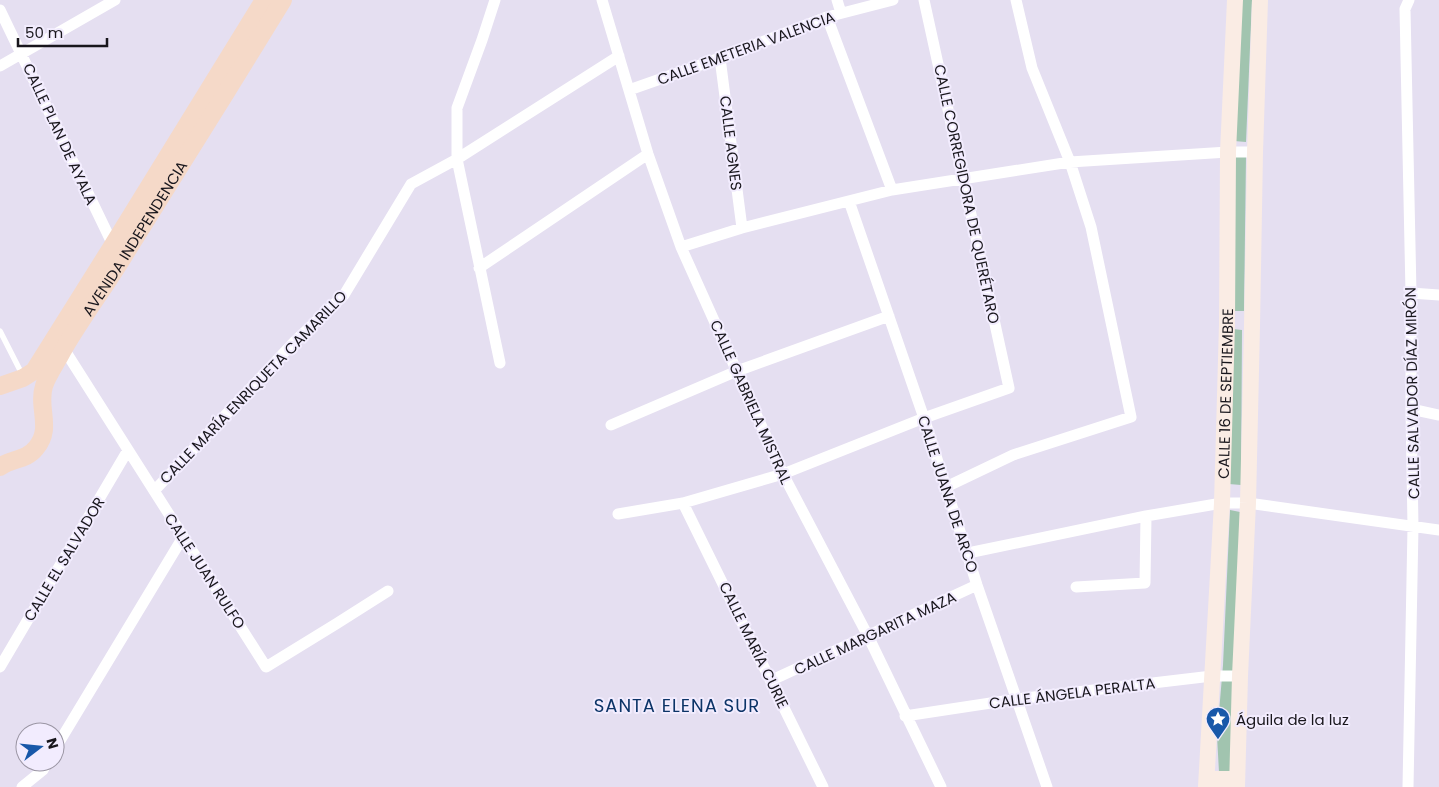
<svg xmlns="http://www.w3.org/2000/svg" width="1439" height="787" font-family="Poppins,sans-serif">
<rect width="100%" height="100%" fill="#e5dff1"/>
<path fill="#a1c4af" d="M1242,0H1252L1246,142L1234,141Z
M1246,156L1244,311H1233L1235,157Z
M1233,329L1242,330L1241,485L1229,484Z
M1230,510L1240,512L1235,772H1219L1217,736L1223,665Z"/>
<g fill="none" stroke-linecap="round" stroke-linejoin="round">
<path stroke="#fff" stroke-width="5.5" d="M0,331L23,376"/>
<path stroke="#fff" stroke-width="11" d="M495,0L482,40L457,108V159L500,363
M602,0L648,154L681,247L783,474L868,636L941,787
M837,0L841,13
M0,10L113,245L116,248
M827,17L892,190
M720,58L742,228
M0,66L115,0
M629,90L720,58L827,17L893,0
M849,201L924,418L977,585L1047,787
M681,247L742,228L892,190L1070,162L1228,152H1255
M479,268L648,154
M1411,293L1439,295
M64,349L266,667L336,624L388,591
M1411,409L1439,415
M611,425L737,371L889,316
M946,487L1013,455L1131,417L1091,227L1070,162L1032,68L1016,0
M154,491L294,342L344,295L411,184L457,159L619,56
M683,503L823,787
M618,514L683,503L783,474L924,418L1009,388L924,0
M968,553L1146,516L1222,503H1248L1439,530
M1076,587L1145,583L1146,516
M0,667L128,450
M772,680L977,585
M905,716L1017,699L1212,676H1240
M55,749L183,537
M22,787L43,770L47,762
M1408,787L1413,527L1411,409V293L1405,9L1409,0"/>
<g stroke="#faece4" stroke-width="16">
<path d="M1207,779H1237"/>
<path id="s1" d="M1206,787L1222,503L1227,324L1228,152L1235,0"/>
<path d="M1237,787L1240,676L1248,503L1252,326L1255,152L1260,0"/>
</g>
<g stroke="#f5d9c8" stroke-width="18">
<path d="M0,386L23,378L34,371L113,245L264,0"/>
<path id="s2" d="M0,467C11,458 26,461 36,448C53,428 37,408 44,386C47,376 58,360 63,350C82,317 105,287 125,254C178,170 231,85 283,0"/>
</g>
</g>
<defs>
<symbol id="sight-pin" viewBox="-11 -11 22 30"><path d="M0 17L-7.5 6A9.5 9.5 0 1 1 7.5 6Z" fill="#1858a9" stroke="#f2ecfe"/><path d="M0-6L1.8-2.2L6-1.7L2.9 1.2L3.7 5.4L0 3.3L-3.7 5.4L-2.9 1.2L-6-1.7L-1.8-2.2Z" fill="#fff"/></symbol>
</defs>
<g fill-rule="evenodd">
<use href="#sight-pin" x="1204" y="705" width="28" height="38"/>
</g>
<g text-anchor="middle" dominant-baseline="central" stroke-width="4" stroke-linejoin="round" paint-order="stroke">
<g font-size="15" fill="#18161c" stroke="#f2ecfe">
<text transform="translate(746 48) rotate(-20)">CALLE EMETERIA VALENCIA</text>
<text transform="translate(60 134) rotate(65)">CALLE PLAN DE AYALA</text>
<text transform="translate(731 143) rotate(83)">CALLE AGNES</text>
<text transform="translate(967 194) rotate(78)">CALLE CORREGIDORA DE QUERÉTARO</text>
<text stroke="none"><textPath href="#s2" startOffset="279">AVENIDA INDEPENDENCIA</textPath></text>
<text transform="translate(253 387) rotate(-46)">CALLE MARÍA ENRIQUETA CAMARILLO</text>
<text transform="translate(1412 393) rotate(-91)">CALLE SALVADOR DÍAZ MIRÓN</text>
<text stroke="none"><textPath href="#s1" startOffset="394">CALLE 16 DE SEPTIEMBRE</textPath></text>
<text transform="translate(751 402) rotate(66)">CALLE GABRIELA MISTRAL</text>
<text transform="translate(948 494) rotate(72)">CALLE JUANA DE ARCO</text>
<text transform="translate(64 559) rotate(-59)">CALLE EL SALVADOR</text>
<text transform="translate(205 571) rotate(57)">CALLE JUAN RULFO</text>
<text transform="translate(875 633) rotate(-25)">CALLE MARGARITA MAZA</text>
<text transform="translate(754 645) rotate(64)">CALLE MARÍA CURIE</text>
<text transform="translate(1072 693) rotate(-7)">CALLE ÁNGELA PERALTA</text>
</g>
<g font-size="15" fill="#18161c" stroke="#f2ecfe" text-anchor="start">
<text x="1236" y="719">Águila de la luz</text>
</g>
<g font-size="18" letter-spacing="1" fill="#0c3467" stroke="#f2ecfe">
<text x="677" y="705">SANTA ELENA SUR</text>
</g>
</g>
<g transform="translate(40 747) rotate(74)"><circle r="24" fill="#f2ecfe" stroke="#9b96a4"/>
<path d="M0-4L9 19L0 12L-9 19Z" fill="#1858a9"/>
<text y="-8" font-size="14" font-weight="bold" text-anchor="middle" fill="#18161c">N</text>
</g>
<path d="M18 38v8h89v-8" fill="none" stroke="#18161c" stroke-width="2.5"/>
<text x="25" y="38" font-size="15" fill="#18161c" stroke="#f2ecfe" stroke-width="4" paint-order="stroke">50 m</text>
</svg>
